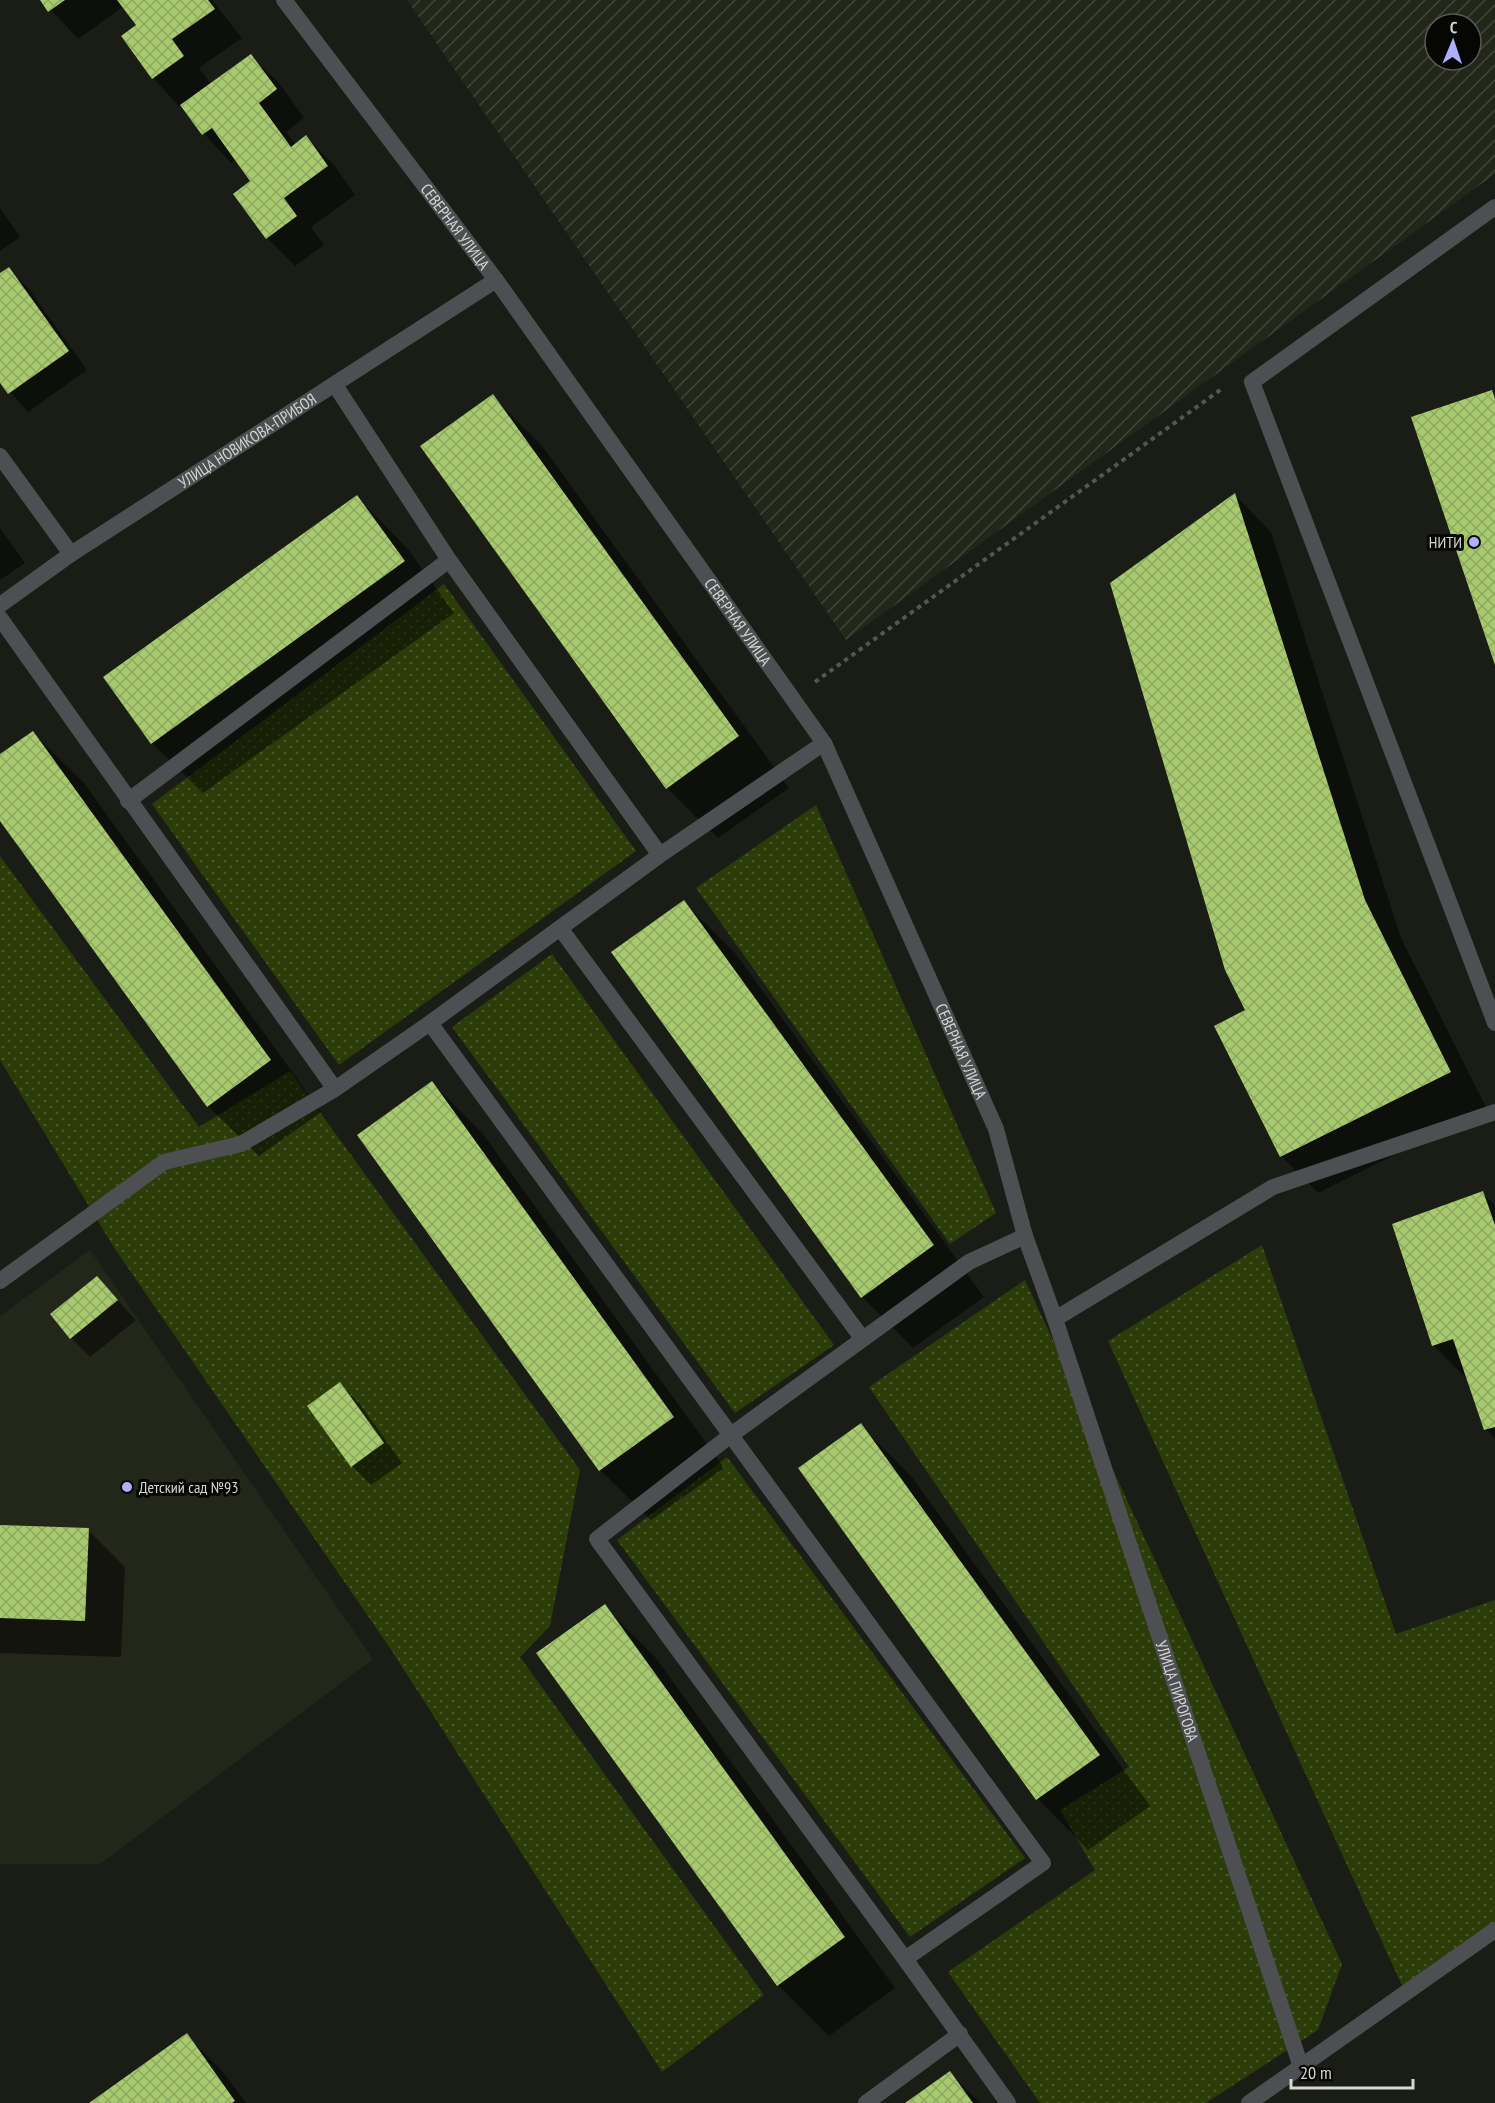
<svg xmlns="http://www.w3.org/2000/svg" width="1495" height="2103" font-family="'PT Sans Narrow',sans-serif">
<defs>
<pattern id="industrial-furrows" width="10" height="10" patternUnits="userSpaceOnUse" patternTransform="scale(1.5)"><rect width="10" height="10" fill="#222719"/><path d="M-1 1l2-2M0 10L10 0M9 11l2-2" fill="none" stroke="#41463a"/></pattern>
<pattern id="grass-dots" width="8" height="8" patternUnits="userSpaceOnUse" patternTransform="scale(1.5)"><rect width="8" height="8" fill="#2c3c08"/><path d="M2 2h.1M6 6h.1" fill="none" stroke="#4a572b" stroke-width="1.8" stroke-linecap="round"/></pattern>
<pattern id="building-cross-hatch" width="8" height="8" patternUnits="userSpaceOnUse" patternTransform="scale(1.5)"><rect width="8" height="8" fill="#a8ca6e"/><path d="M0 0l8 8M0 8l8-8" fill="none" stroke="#8ea862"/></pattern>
</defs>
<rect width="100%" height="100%" fill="#1a1d15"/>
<path fill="#222719" d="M90,1250L373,1659L100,1864H0V1316Z"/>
<path fill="url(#industrial-furrows)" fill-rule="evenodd" d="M407,0H1495V174L846,640ZM1435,24H1471V60H1435Z"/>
<path fill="url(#grass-dots)" d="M444,584L636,851L339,1065L152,804Z
M816,805L996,1213L950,1244L696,888Z
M0,856L199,1127L290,1071L580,1470L550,1626L520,1657L764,1995L662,2072L390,1648L115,1249L0,1060Z
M552,954L834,1345L735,1413L452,1027Z
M1262,1245L1396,1634L1495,1600V1929L1404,1990L1108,1341Z
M1025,1280L1342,1964L1318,2030L1206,2103H1040L948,1972L1095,1870L1060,1810L1129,1767L869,1387Z
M727,1457L1025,1858L910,1937L617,1540Z"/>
<path fill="#0007" d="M42,0H212L242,38L199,68L211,84L251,56L280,84L304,118L286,132L296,145L306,137L335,166L355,195L311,227L324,245L295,266L267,238L252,182L236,159L231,163L153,78L123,37L138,26L124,6L78,39Z
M0,208L20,237L0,251Z
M8,269L28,288L87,370L28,412L0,380V275Z
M492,396L543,447L789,788L718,838L667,788Z
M1235,495L1271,532L1401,938L1487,1109L1318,1193L1281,1156Z
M357,497L407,548L454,613L203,793L152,743Z
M0,528L25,563L0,580Z
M33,733L84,783L321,1112L259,1156L208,1106L0,818V756Z
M684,902L735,953L984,1297L913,1348L862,1297Z
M432,1083L483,1134L724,1468L651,1520L600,1470Z
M1482,1193L1495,1205V1439L1486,1429L1469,1381L1433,1345Z
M97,1278L136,1320L90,1357L71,1338Z
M340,1384L359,1403L402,1463L371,1485L352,1466Z
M860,1425L911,1476L1150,1806L1088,1850L1038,1799Z
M0,1527L88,1530L125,1567L121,1657L0,1653Z
M604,1606L655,1657L895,1988L829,2036L778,1985Z
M186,2035L223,2072L246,2103H91Z
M950,2073L980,2103H908Z"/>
<path fill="url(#building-cross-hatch)" d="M40,0H65L48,12Z
M117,0H208L215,9L172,39L184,56L152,79L121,36L136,25Z
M251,54L277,89L259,103L291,147L306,135L328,166L284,198L297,216L266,239L233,194L250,181L212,128L202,135L180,105Z
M9,267L69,351L8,394L0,383V273Z
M1492,390L1495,399V665L1411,417Z
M493,394L739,736L666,789L420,446Z
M1235,493L1365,900L1451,1072L1280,1157L1214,1026L1245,1010L1225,970L1110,583Z
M357,495L405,561L151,744L103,677Z
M33,731L271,1060L207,1107L0,821V754Z
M684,900L934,1245L861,1298L611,952Z
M432,1081L674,1417L599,1471L357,1135Z
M1483,1191L1495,1225V1427L1484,1430L1453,1339L1432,1346L1392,1224Z
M97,1276L118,1300L70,1339L50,1314Z
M340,1382L384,1443L351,1467L307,1406Z
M861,1423L1100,1755L1036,1800L798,1468Z
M0,1525L89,1528L85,1621L0,1618Z
M605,1604L845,1937L777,1986L536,1653Z
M187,2033L235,2101L232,2103H89Z
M950,2071L973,2103H905Z"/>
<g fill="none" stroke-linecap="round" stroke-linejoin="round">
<path stroke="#545750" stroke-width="4" stroke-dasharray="4.5 4.5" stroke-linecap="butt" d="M815,682L1223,388"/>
<path stroke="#4e4f53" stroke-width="16" d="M1495,207L1252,382L1495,1023
M335,385L449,560L660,855L824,743
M0,618L335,1089L430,1023
M128,801L449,560
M660,855L430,1023L1043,1863L905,1959L1008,2103
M560,928L862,1338
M0,1281L164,1162L241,1144L335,1089
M1055,1319L1273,1187L1495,1112
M905,1959L597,1539L731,1435L969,1262L1025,1236
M866,2103L960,2034"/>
<g stroke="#4e4f53" stroke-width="16">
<path id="s1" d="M284,0L496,280L824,743L996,1129L1025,1236L1055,1319L1300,2064"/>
<path d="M0,456L71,554"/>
<path id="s2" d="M0,605L71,554L496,280"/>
<path d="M1249,2103L1495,1930"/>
</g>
</g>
<g fill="#aeaefa" stroke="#060705" stroke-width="2">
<circle cx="1474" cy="542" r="6"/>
<circle cx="127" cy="1487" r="6"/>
</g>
<g text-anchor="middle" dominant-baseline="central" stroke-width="6" stroke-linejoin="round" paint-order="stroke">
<g font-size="16" fill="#d5d7d2" stroke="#060705">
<text stroke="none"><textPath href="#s1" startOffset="284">СЕВЕРНАЯ УЛИЦА</textPath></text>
<text stroke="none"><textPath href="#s2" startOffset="297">УЛИЦА НОВИКОВА-ПРИБОЯ</textPath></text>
<text stroke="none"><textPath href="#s1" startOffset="770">СЕВЕРНАЯ УЛИЦА</textPath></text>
<text stroke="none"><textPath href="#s1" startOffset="1256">СЕВЕРНАЯ УЛИЦА</textPath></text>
<text stroke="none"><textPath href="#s1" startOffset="1932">УЛИЦА ПИРОГОВА</textPath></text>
</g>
<g font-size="16" fill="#d5d7d2" stroke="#060705" text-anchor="end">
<text x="1462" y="542">НИТИ</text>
<text x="139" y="1487" text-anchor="start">Детский сад №93</text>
</g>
</g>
<g transform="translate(1453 42) rotate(2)"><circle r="28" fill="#060705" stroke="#595a57" stroke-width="1.5"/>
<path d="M0-4.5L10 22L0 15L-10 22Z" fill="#aeaefa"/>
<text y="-9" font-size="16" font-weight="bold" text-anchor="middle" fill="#d5d7d2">С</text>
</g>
<path d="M1291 2079v9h122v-9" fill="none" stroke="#d5d7d2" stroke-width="3"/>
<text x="1300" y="2079" font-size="18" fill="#d5d7d2" stroke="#060705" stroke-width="4.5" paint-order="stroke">20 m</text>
</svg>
